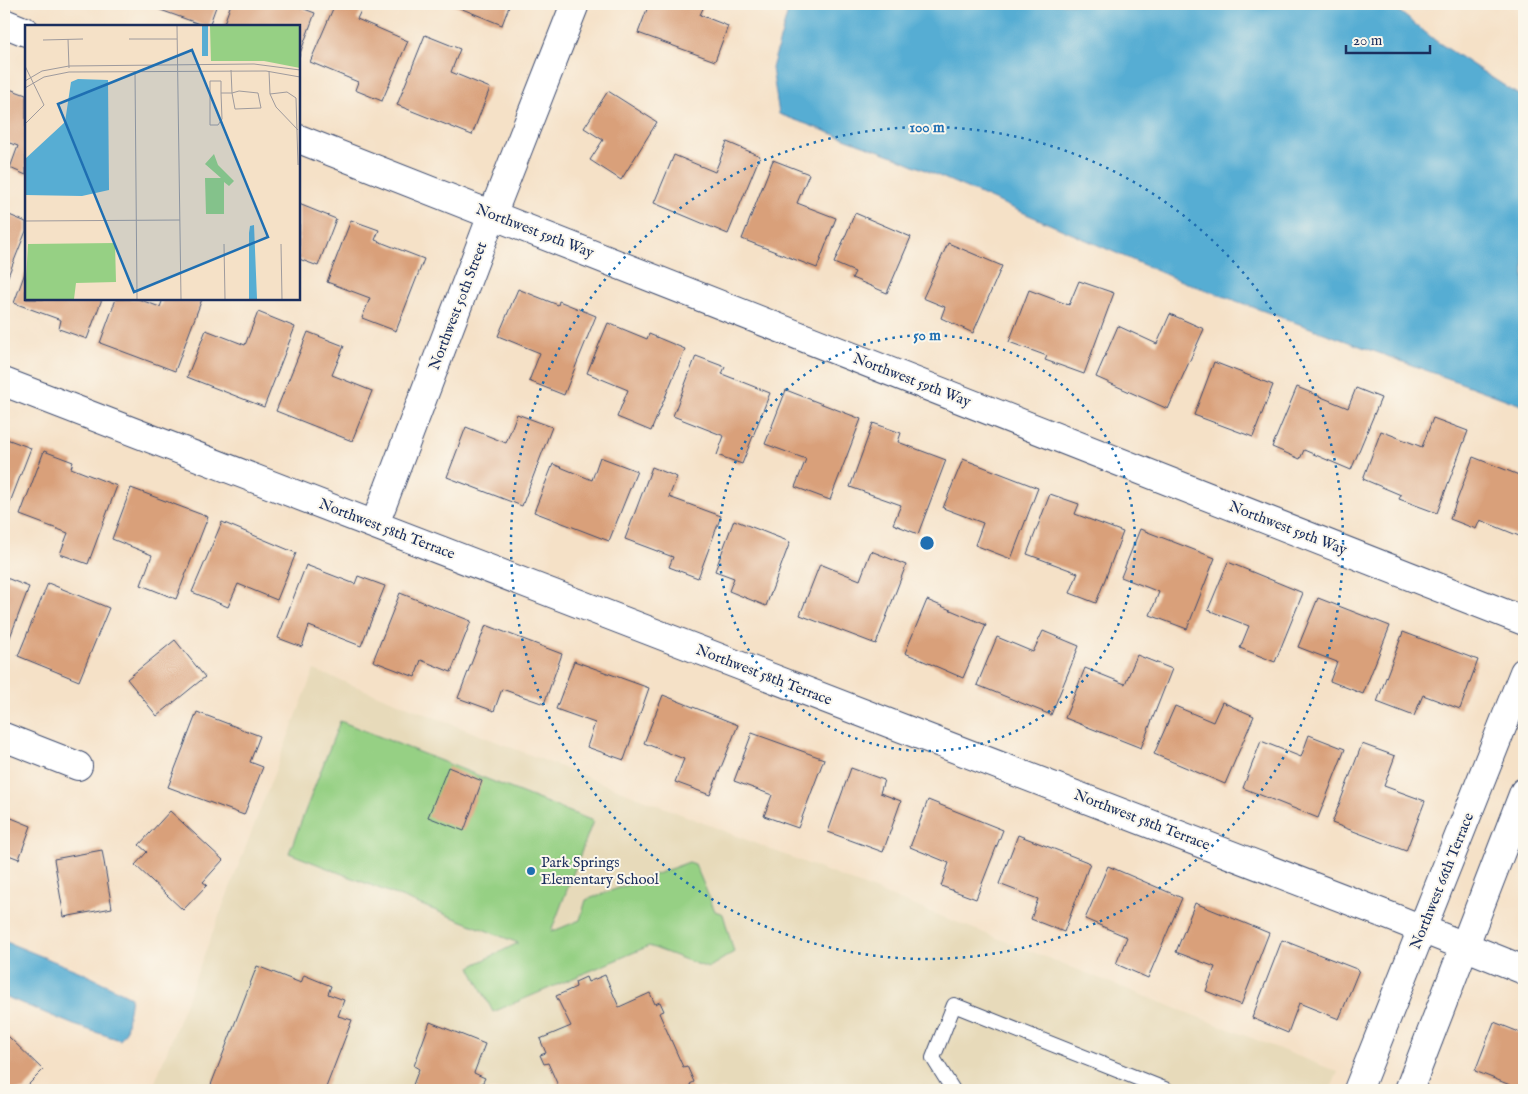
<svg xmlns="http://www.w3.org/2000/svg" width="1528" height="1094" font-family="'IM FELL English',serif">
<rect width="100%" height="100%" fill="#fbf7ec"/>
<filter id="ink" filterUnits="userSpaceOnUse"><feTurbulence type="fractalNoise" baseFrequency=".02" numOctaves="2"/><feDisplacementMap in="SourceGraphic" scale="10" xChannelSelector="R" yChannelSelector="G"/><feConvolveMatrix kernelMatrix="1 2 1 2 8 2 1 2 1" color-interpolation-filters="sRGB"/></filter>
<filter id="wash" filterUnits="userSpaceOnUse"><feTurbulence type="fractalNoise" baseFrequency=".0096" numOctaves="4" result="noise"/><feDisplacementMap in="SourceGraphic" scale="20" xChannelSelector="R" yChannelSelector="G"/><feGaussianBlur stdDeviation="1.12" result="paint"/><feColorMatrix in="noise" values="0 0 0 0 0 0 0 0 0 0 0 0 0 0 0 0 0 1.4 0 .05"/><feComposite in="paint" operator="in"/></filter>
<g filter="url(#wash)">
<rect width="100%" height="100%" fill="#f5e1c7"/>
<path fill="#e7daba" d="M314,670L1338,1072L1330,1090H152Z"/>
<path fill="#96d084" stroke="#588071" d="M340,721L593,821L551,932L580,920L586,900L689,862L695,864L715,911L723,914L734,952L708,968L649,946L493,1012L470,967L518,943L289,853Z"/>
<path fill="#57add3" stroke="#396e98" d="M790,4H1390L1436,41L1520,96L1524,97V406L1176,279L893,156L779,114L772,68Z
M4,941L83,973L131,997L126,1031L120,1040L74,1025L4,996Z"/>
<g id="blocks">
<path fill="#d9a07a" d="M144,4H217L209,26H205Z
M231,4H291L315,13L299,56V26H223Z
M335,4H364L357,19L408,41L382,101L355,90L358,82L310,62Z
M450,4H510L502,25Z
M649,4H705L700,15L728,26L715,61L638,33Z
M425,35L460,49L451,72L490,88L472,135L397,105Z
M4,87L26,95V175L10,168L18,146L4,141Z
M608,91L657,122L621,180L590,160L603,140L584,128Z
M727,142L760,156L728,234L654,203L674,155L715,172Z
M773,160L809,174L797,203L836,218L817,268L742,239Z
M299,204L336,219L318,266L299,259Z
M855,213L911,237L887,293L852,278L855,272L834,263Z
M7,214L26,222V231L4,286V222Z
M351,220L379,230L375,240L424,259L396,331L362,318L370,298L327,282Z
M948,243L1002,266L973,333L941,318L945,307L923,298Z
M26,270V299H102L87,339L59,329L61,320L14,303Z
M1079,281L1114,293L1084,374L1045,360L1047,356L1009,342L1029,290L1069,305Z
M518,289L558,305L559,301L596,316L564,395L529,381L540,353L498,336Z
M116,299H138L160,307L163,299H202L175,371L100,343Z
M258,312L295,327L264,407L187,377L206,330L245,345Z
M1170,314L1204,329L1168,409L1096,377L1118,326L1157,344Z
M608,323L647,339L649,334L685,349L651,431L617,417L628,390L587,373Z
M308,332L344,346L332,375L372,391L352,441L276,411Z
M696,356L725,367L722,374L770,393L742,464L717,455L724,436L673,416Z
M1214,362L1273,385L1253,437L1194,415Z
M1297,387L1348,408L1356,388L1381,398L1351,470L1304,450L1300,459L1272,447Z
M786,390L861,419L830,500L795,487L806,459L765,444Z
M517,414L552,427L522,506L447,477L466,427L506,443Z
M1433,418L1468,431L1437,513L1399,499L1401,495L1363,479L1381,431L1422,447Z
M873,423L901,433L898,442L946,460L918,534L893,524L901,505L850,487Z
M4,438L31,448L4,518Z
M44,451L73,462L71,468L117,486L88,564L60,554L68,533L20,515Z
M600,457L637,471L609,541L534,512L553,464L592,480Z
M1473,457L1524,477V538L1480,520L1476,529L1450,519Z
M963,459L1038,488L1011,559L975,545L983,523L943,508Z
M652,467L677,477L669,497L721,516L698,578L669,567L673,557L625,539Z
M131,488L208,517L176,599L141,585L152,555L112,539Z
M1050,494L1079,504L1075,514L1123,532L1096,603L1070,593L1078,573L1027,554Z
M734,520L790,542L766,606L729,591L734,578L715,571Z
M222,522L296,553L277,600L238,584L228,607L192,592Z
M1140,529L1215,558L1187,629L1150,615L1159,592L1121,577Z
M871,551L906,565L876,644L800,615L820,564L860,580Z
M1228,562L1303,593L1275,662L1240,648L1249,626L1208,610Z
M306,565L355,584L358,576L385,586L361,646L309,626L302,647L278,638Z
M4,577L29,587L4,653Z
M48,583L109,608L79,681L18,656Z
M400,593L471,621L451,672L421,660L415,677L373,661Z
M1318,598L1390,626L1363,694L1330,681L1337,662L1298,647Z
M927,600L986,625L963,678L905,653Z
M486,625L562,654L544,704L502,689L494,711L458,698Z
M1043,631L1079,646L1051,715L977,685L997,637L1033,652Z
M1403,632L1478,660L1460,709L1423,695L1414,716L1377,702Z
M175,640L205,677L157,716L127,679Z
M1137,655L1172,669L1141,748L1065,718L1085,668L1125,684Z
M574,661L649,688L624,760L587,747L595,723L556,709Z
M663,695L738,725L710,795L675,782L684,759L644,743Z
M1222,702L1254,716L1225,784L1154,754L1175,706L1213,722Z
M197,712L260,736L250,762L263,767L244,815L168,787Z
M752,733L824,759L798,828L764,816L772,795L734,781Z
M1309,735L1345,749L1318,818L1243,788L1261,741L1301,757Z
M1362,744L1395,756L1384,786L1425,801L1406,851L1332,823Z
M448,767L482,781L464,831L428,817Z
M851,768L884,780L880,793L901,801L883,852L828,832Z
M928,800L1003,830L976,899L941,886L949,863L910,847Z
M170,811L223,860L203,882L207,885L183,910L135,865L147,852L139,845Z
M4,815L31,826L19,859L6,854L4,860Z
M1018,835L1090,863L1064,932L1031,919L1038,899L999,884Z
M102,850L112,908L64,917L54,859Z
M1108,866L1182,898L1148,978L1116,964L1127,937L1085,919Z
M1195,903L1269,933L1241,1005L1206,991L1215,967L1176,952Z
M1282,940L1359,970L1339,1019L1299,1003L1288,1033L1252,1018Z
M257,966L301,983L304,975L331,986L328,994L344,1000L338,1016L352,1020L325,1090H209Z
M605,975L619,1007L650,993L655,1004L660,1002L664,1011L659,1013L683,1067L687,1066L694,1082L690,1084L693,1090H560L548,1063L544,1064L540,1055L546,1053L540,1039L571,1026L556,996L576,987L575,982L586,977L588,982Z
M430,1022L485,1044L474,1073L485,1078L479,1090H411L419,1069L414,1066Z
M1494,1022L1524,1034V1090H1513L1515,1087L1475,1071Z
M8,1036L43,1070L23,1090H4V1041Z"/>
</g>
</g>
<g filter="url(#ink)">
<use href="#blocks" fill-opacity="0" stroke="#3c4a6e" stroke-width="1"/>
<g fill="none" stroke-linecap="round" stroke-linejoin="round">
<defs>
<path id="service" d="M953,1090L933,1058L954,1005L1167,1090"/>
<path id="minor" d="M4,23L26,32
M299,139L1524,621
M4,382L1392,917L1524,970
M375,524L492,215L575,4
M4,737L78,766"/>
<path id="tertiary" d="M1358,1090L1524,672
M1409,1090L1524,792"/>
</defs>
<use href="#service" stroke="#3c4a6e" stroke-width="16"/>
<use href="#minor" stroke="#3c4a6e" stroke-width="30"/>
<use href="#tertiary" stroke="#3c4a6e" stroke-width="30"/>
<use href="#service" stroke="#fff" stroke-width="14"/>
<use href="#minor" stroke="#fff" stroke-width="28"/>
<use href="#tertiary" stroke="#fff" stroke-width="28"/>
</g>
</g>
<g fill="none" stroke="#1f6fb2" stroke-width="2.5" stroke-dasharray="2.5 5">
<circle cx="927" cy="543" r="208"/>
<circle cx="927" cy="543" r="416"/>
</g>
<circle fill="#1f6fb2" stroke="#fbf7ec" stroke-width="2" cx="531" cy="871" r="5"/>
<g text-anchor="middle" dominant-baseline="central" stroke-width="4" stroke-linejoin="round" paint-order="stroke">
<g font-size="15" fill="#1b2f5e" stroke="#fbf7ec">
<text transform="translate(535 231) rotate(21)">Northwest 59th Way</text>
<text transform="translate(458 306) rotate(-69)">Northwest 50th Street</text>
<text transform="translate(912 380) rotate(21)">Northwest 59th Way</text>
<text transform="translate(1288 528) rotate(21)">Northwest 59th Way</text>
<text transform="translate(387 529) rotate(21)">Northwest 58th Terrace</text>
<text transform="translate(764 675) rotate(21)">Northwest 58th Terrace</text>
<text transform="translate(1142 820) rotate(21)">Northwest 58th Terrace</text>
<text transform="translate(1442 881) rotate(-68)">Northwest 66th Terrace</text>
</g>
<g font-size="15" fill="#1b2f5e" stroke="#fbf7ec" text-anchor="start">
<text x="541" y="862">Park Springs<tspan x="541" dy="17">Elementary School</tspan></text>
</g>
</g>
<g transform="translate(25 25)">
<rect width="275" height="275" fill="#f5e1c7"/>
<path d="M185,1H275V43L239,36H186ZM189,129L193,140L209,156L204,161L199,157V189H181L180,153H196L180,139ZM90,218L91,257L51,258L49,274H0L3,219Z" fill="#96d084"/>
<path d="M177,1H183V31H177ZM53,54L83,55L84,165L57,171L0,170V134L40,97L46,57ZM229,200L232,274H224V208L225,201Z" fill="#57add3"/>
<path fill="none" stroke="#9e9a9d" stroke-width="1" d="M152,1L156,274M43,14L44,43M104,14H152M18,15L58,14M0,41L19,80L0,99M110,46L112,274M244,46L245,69L251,82L273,105M0,56L17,46L44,41L229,39L275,45M0,63L19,52L44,47L241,46L275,52M214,66L233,68L236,83L210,84L207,68ZM196,68L197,94L193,100H185V56H196V68H207L206,45M245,69L262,67L271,73L273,140M0,196L155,195M199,219L200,274M256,219L257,274"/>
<path fill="#1f6fb2" fill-opacity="0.15" stroke="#1f6fb2" stroke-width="2.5" d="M167,25L243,212L109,267L33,79Z"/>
<rect width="275" height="275" fill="none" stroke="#1b2f5e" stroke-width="2.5"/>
</g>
<circle cx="927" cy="543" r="8" fill="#1f6fb2" stroke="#fbf7ec" stroke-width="2.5"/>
<g font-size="15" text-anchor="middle" font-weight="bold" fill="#1f6fb2" stroke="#fbf7ec" stroke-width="4" stroke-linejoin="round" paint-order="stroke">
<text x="927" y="132">100 m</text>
<text x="927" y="340">50 m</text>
</g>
<rect width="1528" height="1094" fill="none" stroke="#fbf7ec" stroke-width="20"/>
<path d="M1346 45v8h84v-8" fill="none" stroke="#1b2f5e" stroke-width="2.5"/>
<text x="1353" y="45" font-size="15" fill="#1b2f5e" stroke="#fbf7ec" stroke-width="4" paint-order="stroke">20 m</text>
</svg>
